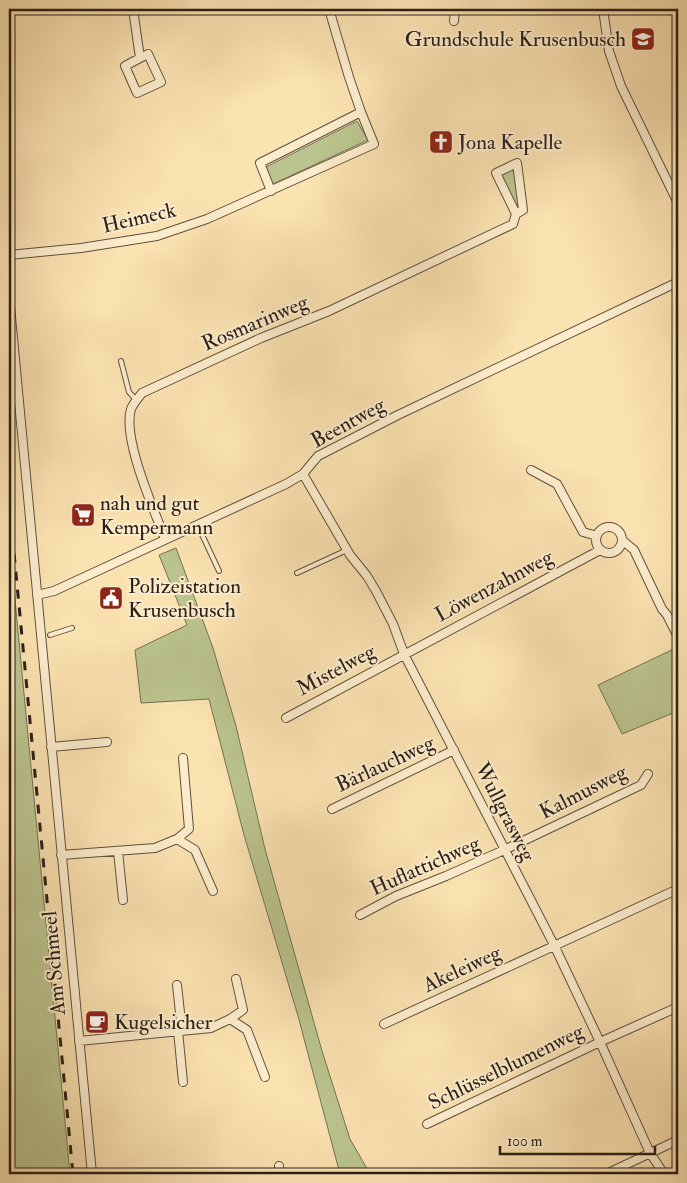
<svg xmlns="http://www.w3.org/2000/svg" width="687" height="1183" font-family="'IM FELL Double Pica',serif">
<rect width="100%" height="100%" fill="#fbe2b1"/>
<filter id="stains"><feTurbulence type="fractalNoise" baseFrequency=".004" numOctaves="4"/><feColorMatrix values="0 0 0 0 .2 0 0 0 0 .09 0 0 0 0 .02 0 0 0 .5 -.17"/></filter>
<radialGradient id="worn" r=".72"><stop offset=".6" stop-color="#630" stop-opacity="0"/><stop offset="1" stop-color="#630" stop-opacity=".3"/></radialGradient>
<path fill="#bbc48e" stroke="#737253" d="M357,121L368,140L273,184L266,167Z
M517,163L523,210L516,214L496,173Z
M9,537L70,1174H9Z
M176,548L213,648L236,726L265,849L322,1051L350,1139L370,1174H340L298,1016L244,835L209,699L141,703L135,650L187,625L159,555Z
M678,647V723L673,713L622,734L598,685Z"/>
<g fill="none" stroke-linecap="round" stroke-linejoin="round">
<defs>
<path id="lane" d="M121,361L129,392L137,401
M198,526L219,571
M297,573L347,550
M50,635L72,628"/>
<path id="street" d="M133,9L140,58L125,66L137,93L161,82L148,54L140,58
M603,9L609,51L621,86L678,203
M454,21L455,9
M271,191L260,163L361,112
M9,255L81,248L157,236L207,219L374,144L361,112L349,77L329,9
M9,296L92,1174
M531,470L557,484L583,532L597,536
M303,474L350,555L367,576L376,591L393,624L404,654L554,945L600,1042L650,1153L664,1174
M596 540a13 13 0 1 1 26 0a13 13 0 1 1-26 0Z
M165,539C154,509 122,439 131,409C133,404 138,398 142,393L261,338L329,311L513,224L516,214L523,210L517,163L496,173L516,214
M622,540L634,550L662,609L667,615L678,637
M37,595L54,591L286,484L303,474L318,456L398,415L678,282
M286,718L600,550
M51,747L107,742
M332,809L454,750
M177,839L195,850L213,891
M118,851L123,900
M61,855L155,848L177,839L189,829L183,758
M360,915L396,896L446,876L504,850L641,785L648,774
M177,985L182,1031
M230,1019L247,1030L265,1077
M384,1024L678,889
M178,1031L183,1082
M79,1041L211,1028L230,1019L243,1010L236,979
M427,1124L600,1042L678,1007
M279,1166L280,1174
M606,1174L678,1140"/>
</defs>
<use href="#lane" stroke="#5f503e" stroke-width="6"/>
<use href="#street" stroke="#5f503e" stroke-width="10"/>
<use href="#lane" stroke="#fceccc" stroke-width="4"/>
<use href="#street" stroke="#fceccc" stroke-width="8"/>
<path stroke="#2b2018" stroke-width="3" stroke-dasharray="9 9" stroke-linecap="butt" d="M9,500L73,1174"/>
</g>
<defs>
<symbol id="school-square" viewBox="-11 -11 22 22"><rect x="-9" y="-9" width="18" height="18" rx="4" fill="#8f2418" stroke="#fceccc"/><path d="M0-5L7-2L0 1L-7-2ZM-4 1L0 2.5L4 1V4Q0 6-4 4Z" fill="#fff"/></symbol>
<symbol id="church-square" viewBox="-11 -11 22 22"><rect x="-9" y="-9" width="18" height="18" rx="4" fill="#8f2418" stroke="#fceccc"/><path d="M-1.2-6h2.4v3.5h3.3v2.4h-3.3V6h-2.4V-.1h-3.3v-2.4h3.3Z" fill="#fff"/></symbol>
<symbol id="supermarket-square" viewBox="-11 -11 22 22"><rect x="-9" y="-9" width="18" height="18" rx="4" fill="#8f2418" stroke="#fceccc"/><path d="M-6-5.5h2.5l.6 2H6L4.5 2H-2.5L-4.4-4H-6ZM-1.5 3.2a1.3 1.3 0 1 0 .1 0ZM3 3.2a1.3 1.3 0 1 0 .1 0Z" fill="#fff"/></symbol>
<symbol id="civic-square" viewBox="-11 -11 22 22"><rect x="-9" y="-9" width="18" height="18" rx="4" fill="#8f2418" stroke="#fceccc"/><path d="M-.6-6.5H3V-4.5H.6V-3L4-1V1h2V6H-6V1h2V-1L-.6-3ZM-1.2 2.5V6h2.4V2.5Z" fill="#fff"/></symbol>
<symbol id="cafe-square" viewBox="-11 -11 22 22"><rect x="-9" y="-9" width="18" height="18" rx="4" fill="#8f2418" stroke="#fceccc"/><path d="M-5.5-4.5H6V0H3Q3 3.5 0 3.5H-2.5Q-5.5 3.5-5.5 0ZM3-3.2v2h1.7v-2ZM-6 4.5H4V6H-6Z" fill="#fff"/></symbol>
</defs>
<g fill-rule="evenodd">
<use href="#school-square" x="629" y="25" width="28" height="28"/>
<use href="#church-square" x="427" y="128" width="28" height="28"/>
<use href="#supermarket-square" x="69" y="501" width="28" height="28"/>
<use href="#civic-square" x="97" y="584" width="28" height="28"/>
<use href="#cafe-square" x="83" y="1008" width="28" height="28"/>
</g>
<g text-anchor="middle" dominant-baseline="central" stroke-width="4" stroke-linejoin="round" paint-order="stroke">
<g font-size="21" fill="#2b2018" stroke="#fceccc" text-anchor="start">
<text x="626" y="39" text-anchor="end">Grundschule Krusenbusch</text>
<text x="458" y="142">Jona Kapelle</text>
<text x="100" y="503">nah und gut<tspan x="100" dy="24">Kempermann</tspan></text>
<text x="128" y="586">Polizeistation<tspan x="128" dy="24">Krusenbusch</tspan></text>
<text x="114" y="1022">Kugelsicher</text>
</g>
<g font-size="21" fill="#2b2018" stroke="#fceccc">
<text transform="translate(139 218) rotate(-13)">Heimeck</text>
<text transform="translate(255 323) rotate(-23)">Rosmarinweg</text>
<text transform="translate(348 423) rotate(-29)">Beentweg</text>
<text transform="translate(494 586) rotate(-28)">Löwenzahnweg</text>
<text transform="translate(336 670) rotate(-28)">Mistelweg</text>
<text transform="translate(385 764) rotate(-25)">Bärlauchweg</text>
<text transform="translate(583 792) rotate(-27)">Kalmusweg</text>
<text transform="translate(505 812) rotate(63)">Wullgrasweg</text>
<text transform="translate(425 866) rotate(-24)">Huflattichweg</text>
<text transform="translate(54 963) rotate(-95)">Am Schmeel</text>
<text transform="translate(462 969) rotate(-25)">Akeleiweg</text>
<text transform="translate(506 1067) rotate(-26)">Schlüsselblumenweg</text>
</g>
</g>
<rect width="687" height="1183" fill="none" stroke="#fbe2b1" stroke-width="30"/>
<rect x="10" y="10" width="667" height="1163" fill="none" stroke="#2b2018" stroke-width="2.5"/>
<rect x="15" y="15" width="657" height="1153" fill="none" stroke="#2b2018"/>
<path d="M500 1146v8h155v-8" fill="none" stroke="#2b2018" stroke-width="2.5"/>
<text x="507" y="1146" font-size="15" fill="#2b2018" stroke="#fceccc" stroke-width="4" paint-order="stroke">100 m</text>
<rect width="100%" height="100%" filter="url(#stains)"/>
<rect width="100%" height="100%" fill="url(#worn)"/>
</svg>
